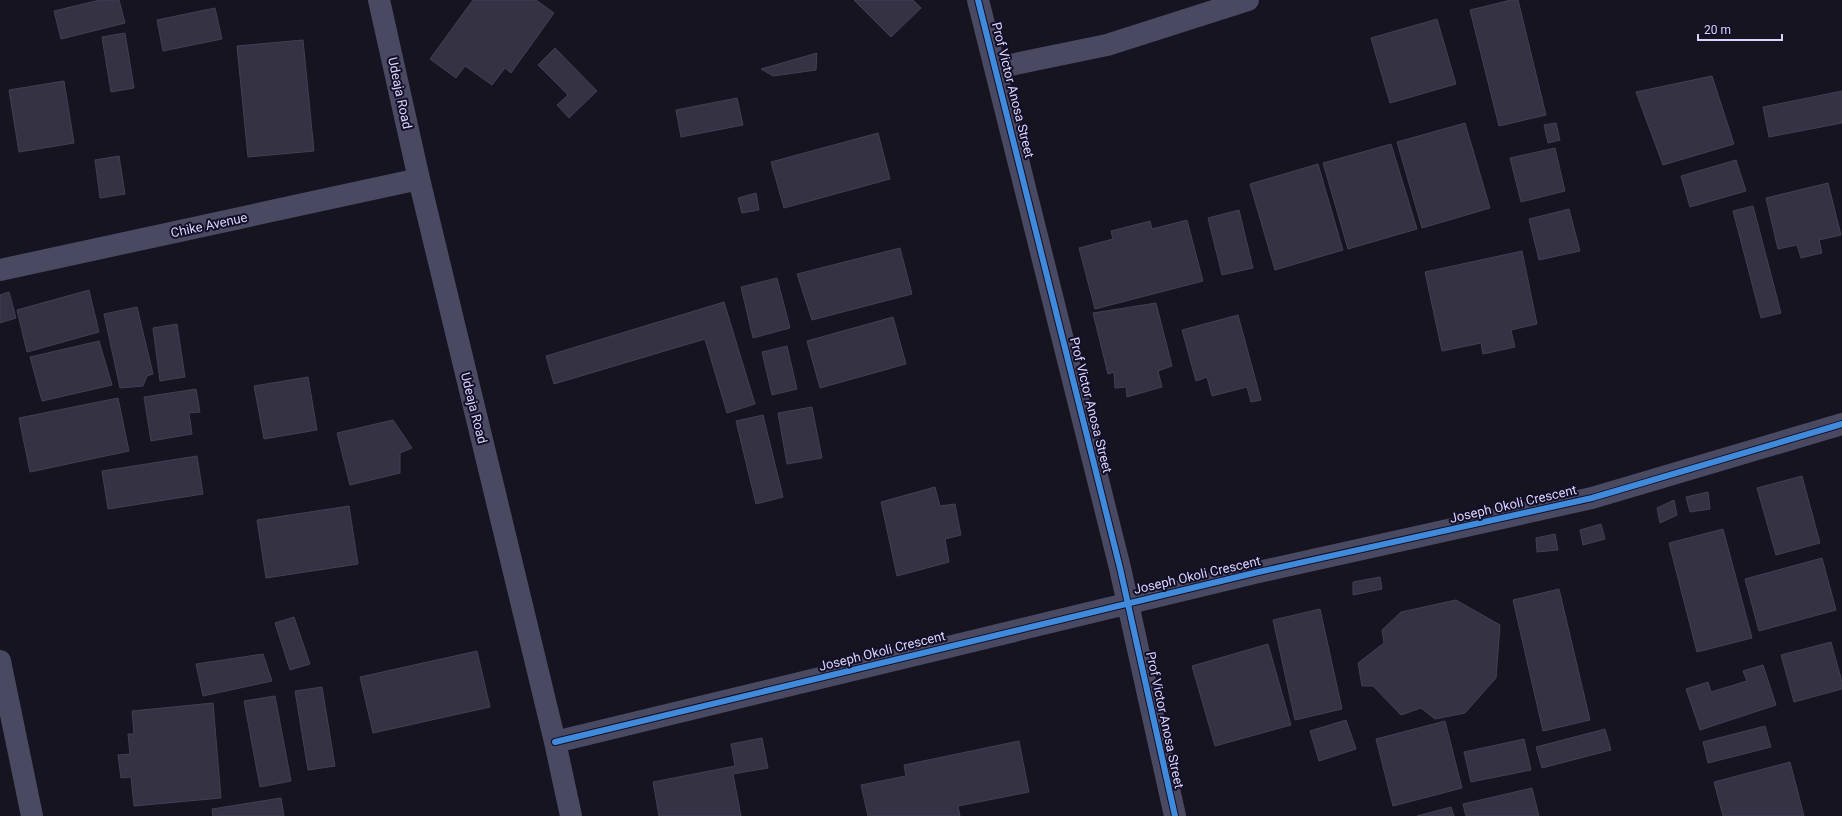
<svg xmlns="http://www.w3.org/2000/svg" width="1842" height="816" font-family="Roboto,sans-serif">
<rect width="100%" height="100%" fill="#161421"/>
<path fill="#343243" stroke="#433f54" d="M100,0H119L125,23L61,39L54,11Z
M473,0H536L554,13L511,73L505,68L492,85L465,66L456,78L430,59Z
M854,0H913L921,8L891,37Z
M1511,0H1518L1546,115L1499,126L1470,10Z
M215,8L222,39L163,51L157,20Z
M1437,19L1456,84L1390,103L1371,38Z
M125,33L134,88L111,92L102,37Z
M303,40L314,151L248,157L237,46Z
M555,48L597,91L569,118L557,105L568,95L538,65Z
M817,53L816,70L773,76L761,69Z
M1712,76L1734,144L1663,165L1636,92Z
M64,81L74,143L19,152L9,90Z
M1842,91V123L1769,137L1763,107Z
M737,98L743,125L681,137L676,110Z
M1465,123L1490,208L1422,228L1397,142Z
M1556,123L1560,140L1548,143L1544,125Z
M878,133L890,179L784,208L771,162Z
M1391,144L1417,229L1348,249L1323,163Z
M1555,148L1565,191L1521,202L1510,158Z
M119,156L125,194L100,198L95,160Z
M1736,160L1746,191L1690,207L1681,176Z
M1318,164L1343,250L1275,270L1250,184Z
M1828,183L1841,235L1819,240L1822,253L1801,258L1797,245L1778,249L1766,198Z
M756,193L759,210L742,213L738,198Z
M1753,206L1781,313L1761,318L1733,211Z
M1569,209L1580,251L1539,260L1529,219Z
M1239,210L1253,268L1222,275L1208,218Z
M1187,220L1203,281L1095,309L1079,248L1113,239L1111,231L1150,221L1152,229Z
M900,248L912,294L812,320L797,274Z
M1522,251L1537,324L1511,330L1515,347L1483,354L1481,343L1442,351L1425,272Z
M777,278L790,328L753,338L741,287Z
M89,290L99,332L27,352L17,310Z
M9,292L16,318L0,323V295Z
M724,302L755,404L727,413L705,339L554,384L546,356Z
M1156,303L1172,366L1158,371L1162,387L1127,397L1126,387L1115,388L1114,372L1108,374L1093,313Z
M137,307L153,374L147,376L143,386L120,388L104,314Z
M1238,315L1261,400L1251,402L1247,387L1212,396L1207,377L1196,381L1182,330Z
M893,317L906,364L820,388L807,341Z
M177,324L185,377L160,381L153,328Z
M99,341L112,385L42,401L30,357Z
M787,346L797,389L772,395L762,352Z
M308,377L317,430L264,439L254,386Z
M196,389L200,412L189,413L192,434L151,441L144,397Z
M118,398L129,451L30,472L19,418Z
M812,407L822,458L787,464L778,413Z
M763,415L783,497L756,504L736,421Z
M393,420L412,448L400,453V473L350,485L337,433Z
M197,456L203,494L108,509L102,471Z
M1802,476L1820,543L1776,555L1757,488Z
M935,487L940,506L955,504L961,535L945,539L949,562L897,576L881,502Z
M1708,492L1710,509L1690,512L1686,497Z
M1674,500L1677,515L1660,523L1657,508Z
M349,506L358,564L266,578L257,520Z
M1601,524L1605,539L1583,545L1580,530Z
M1723,529L1752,638L1697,652L1669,543Z
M1555,534L1558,550L1537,552L1536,538Z
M1822,558L1836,610L1759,631L1745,579Z
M1380,577L1382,589L1353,595V582Z
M1559,589L1590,720L1543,731L1513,600Z
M1456,600L1500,625L1496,678L1465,713L1435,719L1421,708L1401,715L1373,686H1362L1358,663L1384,643L1382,630L1401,612Z
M1320,609L1342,709L1295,720L1273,620Z
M294,617L310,664L290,670L275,623Z
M1831,642L1842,682V689L1794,702L1781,655Z
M1268,644L1291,725L1215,746L1192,666Z
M477,651L490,707L373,733L360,677Z
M263,654L272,681L203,696L196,664Z
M1763,665L1776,705L1700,730L1686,689L1708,682L1711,692L1747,681L1743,671Z
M322,687L335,766L308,770L295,691Z
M275,696L291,781L260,787L244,701Z
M213,703L221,798L134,806L131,777L121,778L118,755L130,754L128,734H134L132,711Z
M1346,720L1356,749L1319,761L1310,731Z
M1445,721L1462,788L1393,806L1376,739Z
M1765,726L1771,747L1708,763L1703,742Z
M1605,729L1611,750L1542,768L1536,747Z
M762,738L768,768L733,774L741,816H659L653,782L735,766L731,744Z
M1524,739L1531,770L1471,782L1464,752Z
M1019,741L1029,792L958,806L960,816H868L861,785L906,776L904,765Z
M1790,762L1804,816H1723L1714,782Z
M1532,788L1539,816H1466L1463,804Z
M281,798L284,816H213L212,809Z
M1451,807L1454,816H1417Z"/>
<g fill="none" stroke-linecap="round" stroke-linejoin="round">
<path stroke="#4a4962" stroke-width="22" d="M379,0L419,179L555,742L571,816
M978,0L1120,568L1175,816
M996,68L1107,45L1248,0
M0,270L419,179
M0,661L32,816
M555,742L1254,573L1592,498L1842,424"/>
<defs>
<path id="cycleway" d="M978,0L1120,568L1175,816
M555,742L1254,573L1592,498L1842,424"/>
</defs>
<use href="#cycleway" stroke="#130f26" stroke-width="8"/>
<use href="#cycleway" stroke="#408adc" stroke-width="6"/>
</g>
<g text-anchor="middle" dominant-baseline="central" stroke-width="4" stroke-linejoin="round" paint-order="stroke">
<g font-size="13" fill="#d9d4ff" stroke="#130f26">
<text transform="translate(1013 90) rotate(76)">Prof Victor Anosa Street</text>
<text transform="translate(400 93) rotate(78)">Udeaja Road</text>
<text transform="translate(209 225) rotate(-12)">Chike Avenue</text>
<text transform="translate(1091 405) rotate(76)">Prof Victor Anosa Street</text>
<text transform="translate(474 408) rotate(76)">Udeaja Road</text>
<text transform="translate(1513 504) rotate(-13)">Joseph Okoli Crescent</text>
<text transform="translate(1197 575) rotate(-13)">Joseph Okoli Crescent</text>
<text transform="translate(882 651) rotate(-14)">Joseph Okoli Crescent</text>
<text transform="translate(1165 720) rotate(78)">Prof Victor Anosa Street</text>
</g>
</g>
<path d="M1698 34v6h84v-6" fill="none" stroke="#d9d4ff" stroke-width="2"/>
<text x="1704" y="34" font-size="12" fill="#d9d4ff" stroke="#130f26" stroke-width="3" paint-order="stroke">20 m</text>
</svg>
